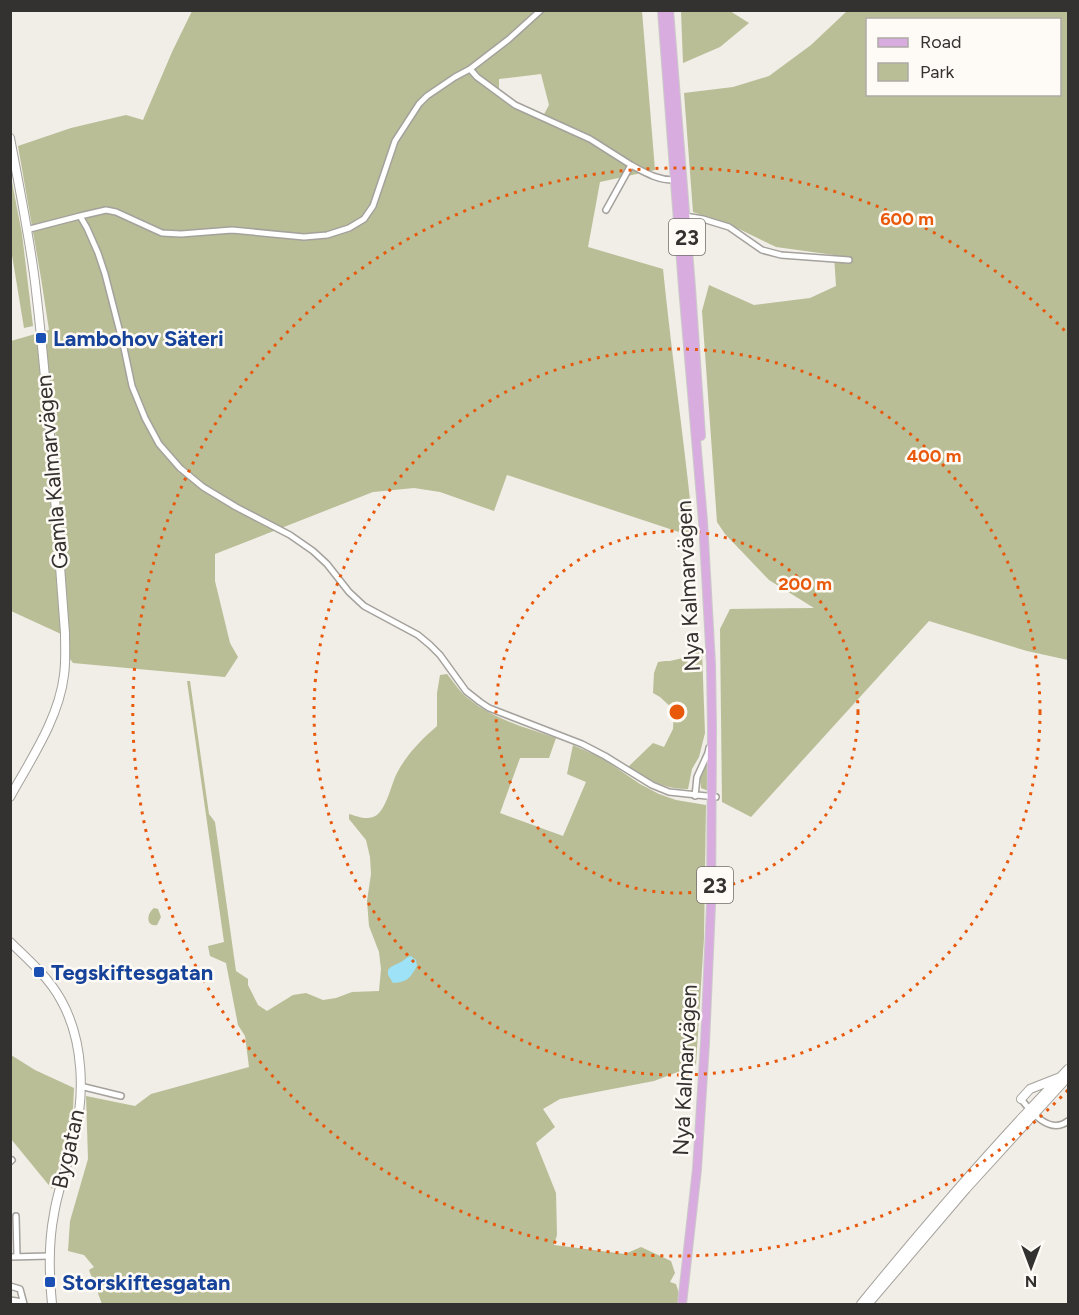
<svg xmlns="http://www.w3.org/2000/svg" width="1079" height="1315" font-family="Figtree,sans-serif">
<rect width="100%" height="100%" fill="#f1ede7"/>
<path fill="#b9be96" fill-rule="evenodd" d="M192,11H642L655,170L600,182L588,247L663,269C672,358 685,447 694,537L507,475L494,511L440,492L414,488L373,492L215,554V581L230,643L238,657L225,677L73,663L70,659L55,431H45L61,634L11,611V341L49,330L41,278L18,146L71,128L126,115L143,120L172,52ZM541,74L549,105L542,118L499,93V79Z
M681,11H730L749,23L720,47L683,63Z
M847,11H1068V660L1027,651L929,621L751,817L722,802L720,629L730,609L814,608L769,580L725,534L717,522L702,311L709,285L754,305L810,298L836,286L834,255L776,247L735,227L693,212L684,93L733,87L769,76L811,45ZM868,20H1060V94H868Z
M11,177L22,234L33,326L24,328L11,249Z
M702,651L705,733L699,757L692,769L688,789C665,790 647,779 628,767L653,743L664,747L673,729L674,710L660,697L653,693L654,673L658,662L665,661H670L691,656L693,652Z
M447,674C454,682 460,693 469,699C493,719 527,728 556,738L549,758H520L500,813L563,836L586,782L567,774L573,745L602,758L640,784L659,794L676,800L706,805L704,938L696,1065L654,1081L560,1099L543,1109L555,1127L536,1143L556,1193L557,1235L554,1245L625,1254L641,1247L671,1261L675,1273L670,1282L676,1284L680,1297L679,1304H102L89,1270L94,1267L84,1255L68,1251L70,1221L88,1159L86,1096L135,1106L151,1094L249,1067L245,1036L238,1025L226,963L210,956L208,946L224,942L187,681H190L209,814L215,822L236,971L248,979V985L258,1005L267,1011L293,995L306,993L323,1000L336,998L352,992L379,991L381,969L379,952L369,926L367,901L371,874L370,857L366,840L349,819V814C356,816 366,820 373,817C386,813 391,784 397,773C407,754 421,740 437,726V693L440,675Z
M710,757L708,790H706L701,788L700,779Z
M154,908L158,909L161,917L157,925C145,927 147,913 154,908Z
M11,1055L35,1070L74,1088L73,1109L70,1132L52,1189L11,1139Z"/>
<path fill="#9de2f6" d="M411,956L416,960L417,966C410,978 408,982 393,983L388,975V970C392,965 396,965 401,962C405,960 406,957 411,956Z"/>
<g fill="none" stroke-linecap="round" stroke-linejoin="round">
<defs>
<path id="street" d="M470,69L477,77L515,105L590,139L631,165L606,210
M631,165C646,173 657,180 674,180
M80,216L106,210L116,212L162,233L181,234L232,230L304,237L327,235L349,228L364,219L373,206L395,141L419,104L427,96L455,77L470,69L509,39L541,10
M685,216L703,219L729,227L762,250L781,255L849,260
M26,230L80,216L87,228L98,253L105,274L124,348L132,386L145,418L159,444L180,468L203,487L236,507L290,535L313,551L327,564L349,592L364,606L418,635L430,645L440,655L466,691L480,702L489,708L582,744L605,756L652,785L669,792L716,797
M695,796L697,777L708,753L709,748
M80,1086L121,1096
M1021,1099C1032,1113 1050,1135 1068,1121
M10,1162L12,1160
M16,1216L17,1257
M10,1257L49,1256
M10,1286L20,1289L24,1304
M10,1300L23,1302"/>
<path id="secondary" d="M10,138C19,186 29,234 35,282C49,399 56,516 65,633C65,647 66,661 64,675C59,718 31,759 10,797
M10,942C29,960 49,978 61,1000C84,1041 85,1095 74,1139C68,1164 58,1188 54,1214C48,1244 49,1274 52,1304
M1021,1099L1030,1089L1058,1078
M861,1304C927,1223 995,1144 1068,1069
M868,1304L966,1189L1068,1077"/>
<path id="primary" d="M662,10L683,287L703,521L711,664L712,729L711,905L705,1043L697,1169L682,1304
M669,10L691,288L701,436"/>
</defs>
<use href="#street" stroke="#a5a19c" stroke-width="8"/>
<use href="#secondary" stroke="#a5a19c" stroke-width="10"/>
<use href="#primary" stroke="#cacac9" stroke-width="10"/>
<use href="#street" stroke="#fff" stroke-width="5"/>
<use href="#secondary" stroke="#fff" stroke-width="8"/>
<use href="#primary" stroke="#d9acdf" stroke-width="8"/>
</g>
<g fill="none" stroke="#e8590c" stroke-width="3" stroke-dasharray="3 6">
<circle cx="677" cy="712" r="181"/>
<circle cx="677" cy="712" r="363"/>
<path d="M1068 1090A544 544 0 1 1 1068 334"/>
</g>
<g fill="#1a4fb4" stroke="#fefaf5" stroke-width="2">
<rect x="35" y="332" width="12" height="12" rx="3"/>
<rect x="33" y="966" width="12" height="12" rx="3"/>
<rect x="44" y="1276" width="12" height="12" rx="3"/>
</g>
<g text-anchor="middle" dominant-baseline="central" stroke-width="5" stroke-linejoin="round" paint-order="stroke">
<g fill="#fefaf5" stroke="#716e6b" stroke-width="1.5">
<rect x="669" y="219" width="36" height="36" rx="4.5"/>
<rect x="697" y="867" width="36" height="36" rx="4.5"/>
</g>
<g font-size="21" font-weight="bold" fill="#343230">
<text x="687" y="237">23</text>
<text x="715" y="885">23</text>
</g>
<g font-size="22" font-weight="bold" fill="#164399" stroke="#fefaf5" text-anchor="start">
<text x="53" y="338">Lambohov Säteri</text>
<text x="51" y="972">Tegskiftesgatan</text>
<text x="62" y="1282">Storskiftesgatan</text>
</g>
<g font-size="22" fill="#343230" stroke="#fefaf5">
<text transform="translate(52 472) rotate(-95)">Gamla Kalmarvägen</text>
<text transform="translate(688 586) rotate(-93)">Nya Kalmarvägen</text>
<text transform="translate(685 1070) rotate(-87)">Nya Kalmarvägen</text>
<text transform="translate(68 1149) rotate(-77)">Bygatan</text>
</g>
</g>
<circle cx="677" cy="712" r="9" fill="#e8590c" stroke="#fefaf5" stroke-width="3"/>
<g font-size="18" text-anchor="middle" font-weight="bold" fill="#e8590c" stroke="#fefaf5" stroke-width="5" stroke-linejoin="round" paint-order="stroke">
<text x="907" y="225">600 m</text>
<text x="934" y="462">400 m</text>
<text x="805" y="590">200 m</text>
</g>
<rect width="1079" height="1315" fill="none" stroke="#343230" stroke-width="24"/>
<rect x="866" y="18" width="195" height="78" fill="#fefaf5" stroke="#adaaa6" stroke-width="1.5"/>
<rect x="878" y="38" width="30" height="9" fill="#d9acdf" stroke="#adaaa6" stroke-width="1.5"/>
<text x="920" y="48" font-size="18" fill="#343230">Road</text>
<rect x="878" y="63" width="30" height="18" fill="#b9be96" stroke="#adaaa6" stroke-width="1.5"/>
<text x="920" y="78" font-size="18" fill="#343230">Park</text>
<g transform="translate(1031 1267) rotate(180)" stroke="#fefaf5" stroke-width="4.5" paint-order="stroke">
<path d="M0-4.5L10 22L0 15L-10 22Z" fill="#343230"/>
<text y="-9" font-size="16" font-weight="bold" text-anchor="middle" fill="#343230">N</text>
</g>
</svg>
